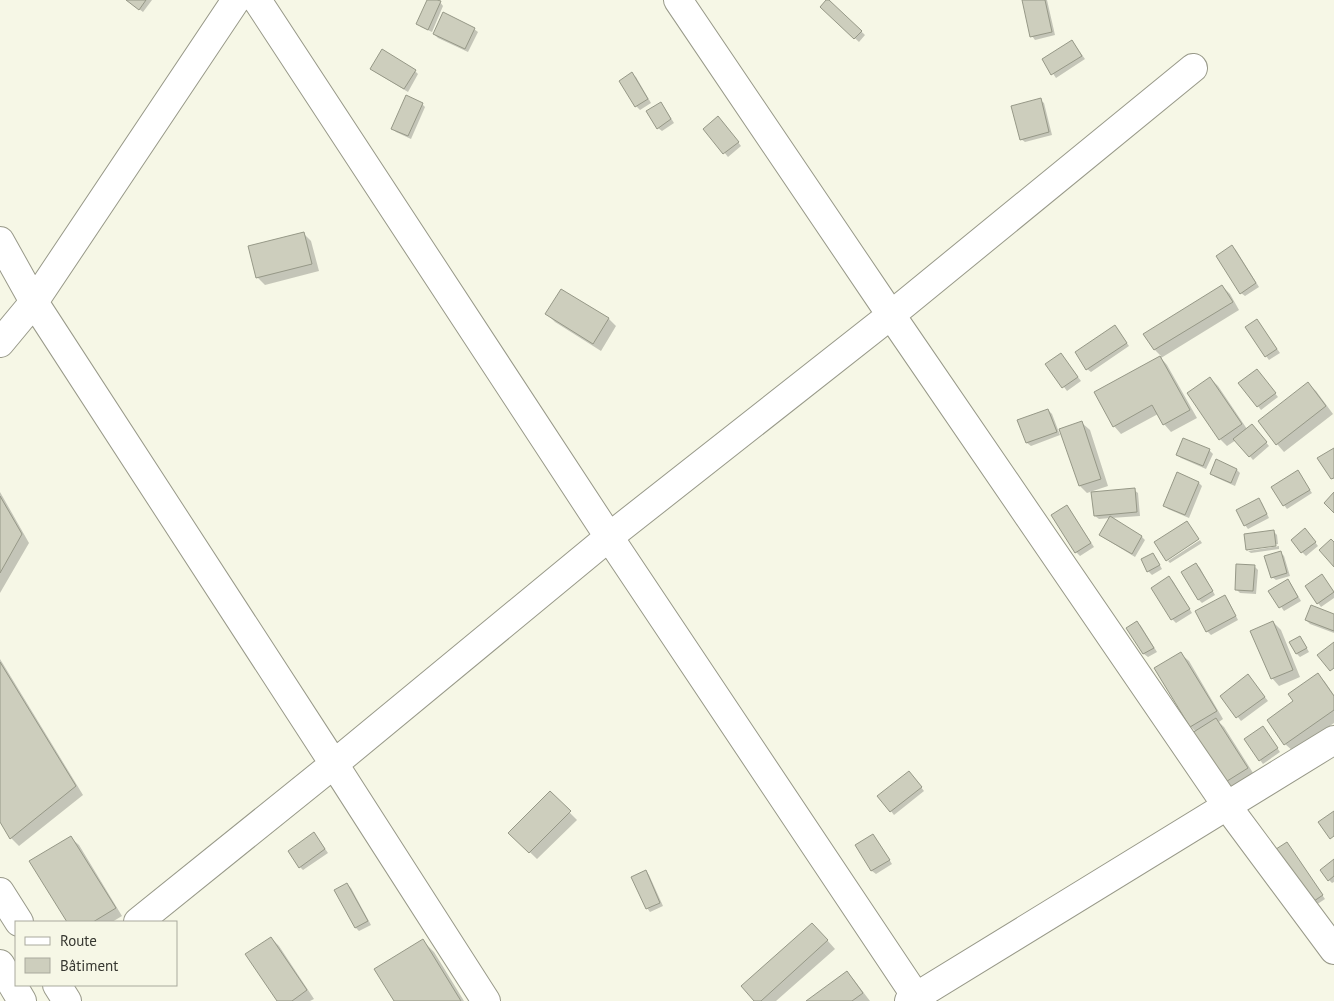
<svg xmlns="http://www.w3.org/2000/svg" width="1334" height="1001" font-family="'PT Sans',sans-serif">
<rect width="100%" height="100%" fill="#f6f7e6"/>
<path fill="#0003" d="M127,0H152L143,12Z
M428,0H434L440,2L443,6L432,32L421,27L418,24Z
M828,0L865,35L859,42L821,7Z
M1023,0H1047L1055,35L1035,40L1032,36Z
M474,29L478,32L468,52L438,38L434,34Z
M1072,41L1085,59L1056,78L1043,59Z
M372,69L415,71L418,74L408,92L375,72Z
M632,74L636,77L651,103L640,110L636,106L621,81Z
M1040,100L1044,103L1052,135L1025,142L1021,139Z
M422,104L425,107L411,139L396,132L392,128Z
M664,107L674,123L662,131L658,128Z
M722,121L741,146L728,157L705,129Z
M303,233L311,241L319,271L265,285L257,277Z
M1232,247L1236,250L1259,287L1245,296L1241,293Z
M1222,286L1230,294L1239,310L1161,358L1167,365L1197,418L1171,432L1164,424L1158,414L1121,434L1114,426L1096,393L1161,356L1155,350L1145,334Z
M562,290L609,319L616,326L601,351L555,322L547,314Z
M1257,320L1280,353L1269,360L1266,356Z
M1118,330L1129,346L1091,372L1087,369Z
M1061,354L1081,381L1067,391L1047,364Z
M1260,374L1278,397L1261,410L1240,383Z
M1210,378L1218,386L1247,429H1255L1269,446L1253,460L1236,440L1227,446L1220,439Z
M1308,384L1316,391L1333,414L1284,452L1277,444Z
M1048,410L1052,414L1060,435L1031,446L1027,443L1019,421Z
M1082,423L1090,430L1108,486L1087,493L1080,486Z
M1209,450L1213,454L1206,469L1181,458L1177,455Z
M1217,461L1237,470L1240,473L1235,486L1215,477L1211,474Z
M1298,472L1312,493L1287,509L1284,505Z
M1199,483L1202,486L1189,518L1168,509L1165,506Z
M1134,490L1138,493L1140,516L1111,518L1142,537L1145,540L1135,557L1104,538L1100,534L1110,518L1099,519L1095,516Z
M0,492L29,543L0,593Z
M1258,500L1262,503L1269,518L1248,529L1245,525Z
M1067,506L1070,510L1094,547L1080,556L1076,552L1053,515Z
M1273,531L1277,535L1278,544L1248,549V551L1247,550L1245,535Z
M1309,534L1318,546L1306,556L1302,552Z
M1200,540L1202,543L1170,563L1168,561Z
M1279,546V549L1251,553L1248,551Z
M1280,552L1284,556L1290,576L1276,580L1272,577Z
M1153,554L1156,558L1162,569L1152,575L1148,571Z
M1196,564L1200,568L1215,595L1202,603L1199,600Z
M1254,566L1258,570L1256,594L1240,593L1236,589Z
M1169,578L1173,581L1192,613L1176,623L1172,619Z
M1287,580L1291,584L1301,601L1284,611L1270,591Z
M1325,580L1334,592V598L1321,607L1306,587Z
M1228,600L1238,620L1211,635L1207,631L1197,611Z
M1334,615V633L1310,624L1306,620Z
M1137,622L1141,626L1157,652L1148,657L1144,654L1128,628Z
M1273,622L1281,630L1300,677L1279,686L1272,678Z
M1303,641L1309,652L1300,657L1297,654L1291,643Z
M1181,654L1189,661L1223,719L1219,722L1224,727L1255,776L1233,790L1225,782L1196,732L1191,727L1156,669Z
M0,659L83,795L19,846L11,838L0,820Z
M1318,675L1325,682L1334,695V723L1293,751L1285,744L1295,702Z
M1251,679L1268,701L1241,721L1221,696Z
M1266,731L1280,752L1263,764L1260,760Z
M913,777L924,791L894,815L891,811Z
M550,793L577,820L537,859L510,833Z
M873,835L876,839L892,864L876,874L872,871L856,845Z
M317,837L328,853L303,870L300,867Z
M71,838L79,845L122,916L112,922H68L31,862Z
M1287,843L1325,899L1313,907Z
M1334,860V882L1332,883L1329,880Z
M646,871L649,875L663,906L650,912L647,908Z
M347,884L351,888L371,925L359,931L356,928L336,891Z
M820,932L835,949L776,1001H756Z
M271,938L279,946L314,999L310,1001H278Z
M423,941L434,952L464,1001H395Z
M847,973L854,980L870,1001H808Z"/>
<path fill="#cdcebd" stroke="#969887" d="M126,0H146L139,10Z
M427,0H437L441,1L428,30L416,24Z
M826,0H829L862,31L854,39L820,7Z
M1022,0H1045L1052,32L1030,37Z
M443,12L475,28L465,49L433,34Z
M1072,40L1082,56L1051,75L1042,59Z
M382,49L416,70L404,89L370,69Z
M632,72L648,99L635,107L619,81Z
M406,95L423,103L408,136L391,129Z
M1041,98L1049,132L1020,140L1011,106Z
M661,102L671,119L657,129L646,111Z
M718,116L739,142L723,154L703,129Z
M304,232L312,264L256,278L248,246Z
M1232,245L1256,283L1240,294L1216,256Z
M1222,285L1233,302L1154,350L1143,334Z
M561,289L609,318L593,344L545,314Z
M1257,319L1277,349L1265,357L1245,327Z
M1115,325L1127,343L1086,370L1075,352Z
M1061,353L1078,377L1062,388L1045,364Z
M1160,356L1190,410L1163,425L1152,405L1113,427L1094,392Z
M1257,369L1276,393L1257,407L1238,383Z
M1210,377L1242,424L1219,440L1187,393Z
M1308,382L1326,406L1276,445L1258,421Z
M1048,409L1057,432L1026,443L1017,420Z
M1082,421L1101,479L1079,486L1059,429Z
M1252,424L1267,442L1249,457L1233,439Z
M1183,438L1210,449L1203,466L1176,455Z
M1334,448V478L1331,479L1317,458Z
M1216,459L1237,469L1231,483L1210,474Z
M1298,470L1310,490L1283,506L1271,487Z
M1177,472L1199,482L1185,515L1163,506Z
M1135,488L1137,512L1094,516L1091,492Z
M1334,492V513L1324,503Z
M0,496L22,534L0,573Z
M1259,498L1267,514L1244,526L1236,510Z
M1067,505L1091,543L1075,553L1051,515Z
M1110,516L1142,536L1132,554L1099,535Z
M1187,521L1199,539L1166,561L1154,542Z
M1305,528L1316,542L1301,553L1291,540Z
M1274,530L1276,546L1246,550L1244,534Z
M1331,539L1334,542V567L1319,550Z
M1281,551L1287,573L1271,578L1264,556Z
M1153,553L1160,565L1147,572L1141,559Z
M1196,563L1213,591L1198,600L1181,572Z
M1236,564L1255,565L1253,591L1235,590Z
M1322,574L1334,592L1317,604L1305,586Z
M1169,576L1190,609L1171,620L1151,588Z
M1288,579L1298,597L1279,608L1268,591Z
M1225,595L1236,616L1206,632L1195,611Z
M1311,605L1334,614V631L1305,620Z
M1137,621L1154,648L1143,654L1126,628Z
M1273,621L1293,670L1271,679L1250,631Z
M1300,636L1307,648L1296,654L1289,642Z
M1334,642V668L1330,671L1317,655Z
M1181,652L1217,711L1190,727L1154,668Z
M0,662L76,786L10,839L0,822Z
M1318,673L1334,696V710L1284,745L1267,720L1293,701L1288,694Z
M1248,674L1265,697L1236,718L1220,696Z
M1216,718L1248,768L1224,783L1192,733Z
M1263,726L1278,748L1259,761L1244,739Z
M909,771L922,787L890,812L877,796Z
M550,791L571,811L529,853L508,833Z
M1334,811V836L1330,839L1318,822Z
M314,832L325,849L299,868L288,851Z
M873,834L890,860L871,871L855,845Z
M71,836L116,908L93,922H67L29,861Z
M1287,842L1323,895L1308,905L1273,851Z
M1334,859V876L1328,881L1320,870Z
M646,870L660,903L646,909L631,877Z
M347,883L368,921L355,928L334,890Z
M812,923L828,940L761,1001H754L741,986Z
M271,937L307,990L292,1001H277L245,954Z
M423,939L461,1001H394L374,969Z
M847,971L863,993L852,1001H806Z"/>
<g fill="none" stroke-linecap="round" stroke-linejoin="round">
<defs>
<path id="minor" d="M257,0L609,537L919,1001
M678,0L891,315L1227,806L1334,950
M0,241L34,302L334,764L486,1001
M0,343L34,302L236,0
M138,922L334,764L609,537L891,315L1193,68
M909,1001L1334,740"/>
<path id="major" d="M0,892L19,922
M57,985L67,1001"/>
<path id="highway" d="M0,964L22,1001"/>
</defs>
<use href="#minor" stroke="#989989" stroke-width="30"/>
<use href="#major" stroke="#989989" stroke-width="30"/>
<use href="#highway" stroke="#989989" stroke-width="30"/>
<use href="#minor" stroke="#fff" stroke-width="28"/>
<use href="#major" stroke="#fff" stroke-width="28"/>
<use href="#highway" stroke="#fff" stroke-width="28"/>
</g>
<rect x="15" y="921" width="162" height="65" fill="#f6f7e6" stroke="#a9aa9d"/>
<rect x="25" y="937" width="25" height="8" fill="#ffffff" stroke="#a9aa9d"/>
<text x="60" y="946" font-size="15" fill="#363730">Route</text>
<rect x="25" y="958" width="25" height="15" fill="#cdcebd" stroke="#a9aa9d"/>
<text x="60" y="971" font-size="15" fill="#363730">Bâtiment</text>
</svg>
